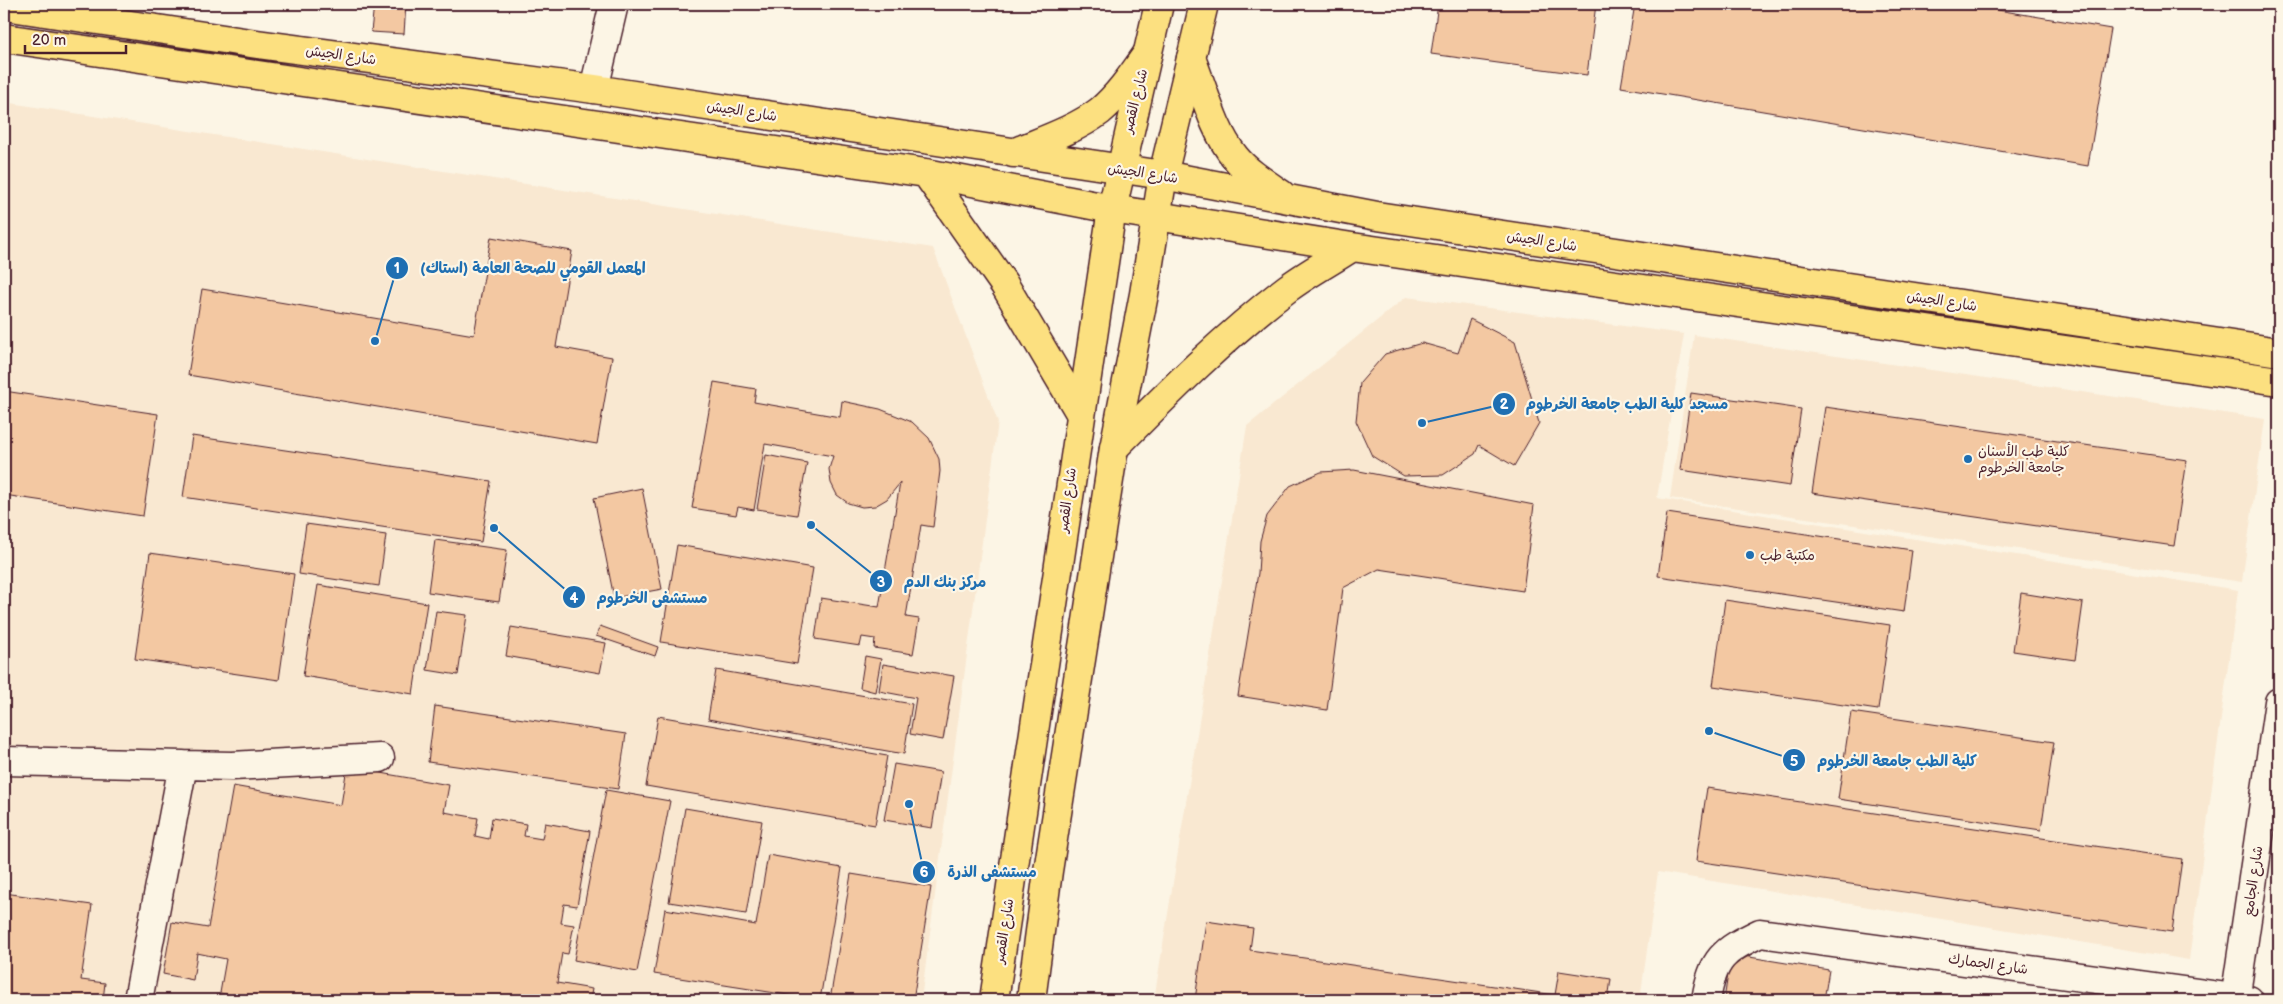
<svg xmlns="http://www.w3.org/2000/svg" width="2283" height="1004" font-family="'Balsamiq Sans','Playpen Sans Arabic',sans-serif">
<rect width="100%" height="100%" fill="#fcf5e5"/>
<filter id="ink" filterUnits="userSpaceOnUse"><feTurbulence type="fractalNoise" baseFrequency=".02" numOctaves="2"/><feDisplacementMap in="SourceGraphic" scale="10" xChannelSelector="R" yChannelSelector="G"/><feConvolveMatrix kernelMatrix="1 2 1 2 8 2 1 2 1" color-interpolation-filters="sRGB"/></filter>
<g filter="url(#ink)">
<path fill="#f9e8d1" d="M4,102L933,248L998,422L921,1000H4Z
M1406,297L1684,334L1657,498L2238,590L2189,960L1658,872L1640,1000H1154L1247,426Z
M1694,335L2265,419L2242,582L1670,498Z"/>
<path fill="#f3c8a2" stroke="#4a1f2b" d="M374,4H406L404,34L371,32Z
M1438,4H1596L1587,75L1431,54Z
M1635,4H1962L2111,29L2088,166L1621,87Z
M491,237L572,251L556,347L612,357L597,444L188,375L202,289L474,335Z
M1470,319L1515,342L1539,423L1514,466L1479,445L1475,454L1443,475L1404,476L1372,456L1356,421L1360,383L1385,354L1422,343L1458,353Z
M714,382L756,389L754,402L840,417L842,401L880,409L912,422L929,438L939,459L940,471L933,527L921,525L906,617L919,619L913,654L874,648L875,639L862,637L860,646L815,639L821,598L879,607L900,483L887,499L875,506L862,507L848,503L837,495L831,483L829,469L833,456L765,444L754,510L738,507L736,515L692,508Z
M4,391L158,414L143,516L4,495Z
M1691,393L1801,409L1790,486L1680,470Z
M1825,407L2187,460L2174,546L1812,493Z
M192,436L491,481L481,542L183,497Z
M766,455L807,463L797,515L757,509Z
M1354,470L1534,505L1523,591L1379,569L1343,588L1327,710L1238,696L1258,573L1260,541L1267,516L1290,486L1321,472Z
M642,488L662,589L614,598L594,498Z
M1667,513L1912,550L1904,612L1658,576Z
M306,524L386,535L379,586L299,574Z
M435,540L507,550L499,602L428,592Z
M677,545L813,568L797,664L661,642Z
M150,553L294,574L279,680L135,659Z
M318,585L427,603L413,694L303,676Z
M2021,593L2083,603L2075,660L2013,651Z
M1725,600L1890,625L1878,710L1713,686Z
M436,611L467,615L458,675L427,670Z
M600,626L658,647L655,656L596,636Z
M511,627L606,643L600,673L506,656Z
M865,656L881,659L875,692L860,688Z
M883,664L954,676L943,740L910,734L916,698L879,691Z
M716,670L912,704L904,754L708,719Z
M435,706L626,734L618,789L428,762Z
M1851,712L2054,742L2041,830L1838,799Z
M658,716L887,756L875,825L646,786Z
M894,764L941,772L932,828L884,820Z
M347,767L449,785L444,812L478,818L475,836L489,839L492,818L526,824L524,836L542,839L545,823L590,831L577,906L564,904L561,923L574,925L568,954L562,953L557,983L592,989L590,1000H263L220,993L226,959L197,953L193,980L163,974L172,922L208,928L233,786L341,805Z
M1707,788L2182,859L2172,932L1696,861Z
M606,790L670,801L637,972L574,960Z
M685,808L762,821L746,914L669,902Z
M768,855L842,868L820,1000L654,974L665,909L756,925Z
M851,874L931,887L913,1000H830Z
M4,893L92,905L81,980L105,983L103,1000H4Z
M1206,921L1253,928L1250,950L1555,995L1559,971L1611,979L1608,1000H1195Z
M1731,954L1829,970L1824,1000H1724Z
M601,996L625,1000H600Z
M1843,997L1867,1000H1842Z"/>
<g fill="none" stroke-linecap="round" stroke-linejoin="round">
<defs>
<path id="minor" d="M594,89L614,4
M4,761L183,765L138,1000
M183,765L232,766L380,758
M1706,1000C1713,958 1723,951 1760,933L2249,1000
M2235,1000L2279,702"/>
<path id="major" d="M994,1000L1112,209L1159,4
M1031,1000L1048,871L1114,448L1144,294L1163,175L1204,4"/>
<path id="highway" d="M4,6L257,44L594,89L1163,175L1377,216L2279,352
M4,38L926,173L1112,209L1352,247L2279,381
M1191,58C1204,90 1213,130 1235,157C1247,172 1265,183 1281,194
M1013,153C1041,141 1075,130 1100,111C1119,95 1133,74 1147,54
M926,173L1004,284L1080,413
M1114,448C1169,392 1225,336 1288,288C1308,273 1331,261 1352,247"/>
</defs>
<use href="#minor" stroke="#4a1f2b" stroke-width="31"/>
<use href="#major" stroke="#4a1f2b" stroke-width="31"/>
<use href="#highway" stroke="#4a1f2b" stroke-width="31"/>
<use href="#minor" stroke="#fcf5e5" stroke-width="28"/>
<use href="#major" stroke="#fce080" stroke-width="28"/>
<use href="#highway" stroke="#fce080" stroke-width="28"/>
</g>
</g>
<g fill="#1f6fb2" stroke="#fcf5e5" stroke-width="2">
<circle cx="1968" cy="459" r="5"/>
<circle cx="1750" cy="555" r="5"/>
</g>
<g text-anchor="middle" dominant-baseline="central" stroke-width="4.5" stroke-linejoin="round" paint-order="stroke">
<g font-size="14" fill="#4a1f2b" stroke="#fcf5e5">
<text transform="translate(341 55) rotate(8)">شارع الجيش</text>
<text transform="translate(1135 101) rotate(-76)">شارع القصر</text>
<text transform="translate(742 111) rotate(9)">شارع الجيش</text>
<text transform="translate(1143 173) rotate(9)">شارع الجيش</text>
<text transform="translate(1542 241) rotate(9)">شارع الجيش</text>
<text transform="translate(1942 301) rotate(9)">شارع الجيش</text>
<text transform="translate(1067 500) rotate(-82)">شارع القصر</text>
<text transform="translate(2253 881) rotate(-82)">شارع الجامع</text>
<text transform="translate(1004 931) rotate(-81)">شارع القصر</text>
<text transform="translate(1988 964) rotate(8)">شارع الجمارك</text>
</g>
<g font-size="14" fill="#4a1f2b" stroke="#fcf5e5" text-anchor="start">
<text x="1978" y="451">كلية طب الأسنان<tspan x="1978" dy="16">جامعة الخرطوم</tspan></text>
<text x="1760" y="555">مكتبة طب</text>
</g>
</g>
<path fill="none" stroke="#1f6fb2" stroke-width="2" d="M375 341L397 268M1422 423L1504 404M811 525L881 581M494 528L574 597M1709 731L1794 760M909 804L924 872"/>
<g fill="#1f6fb2" stroke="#fcf5e5" stroke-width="2">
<circle cx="375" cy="341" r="5"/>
<circle cx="1422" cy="423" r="5"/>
<circle cx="811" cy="525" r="5"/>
<circle cx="494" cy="528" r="5"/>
<circle cx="1709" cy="731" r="5"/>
<circle cx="909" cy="804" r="5"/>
<circle cx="397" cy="268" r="12"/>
<circle cx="1504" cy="404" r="12"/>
<circle cx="881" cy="581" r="12"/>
<circle cx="574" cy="597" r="12"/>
<circle cx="1794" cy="760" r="12"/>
<circle cx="924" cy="872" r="12"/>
</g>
<g font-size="15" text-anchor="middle" font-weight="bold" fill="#fff">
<text x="397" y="273">1</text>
<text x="1504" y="409">2</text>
<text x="881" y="587">3</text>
<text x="574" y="603">4</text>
<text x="1794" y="766">5</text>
<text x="924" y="877">6</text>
</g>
<g font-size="15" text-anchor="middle" font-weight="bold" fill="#1f6fb2" stroke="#fcf5e5" stroke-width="4.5" stroke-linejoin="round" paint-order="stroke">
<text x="533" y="273">المعمل القومي للصحة العامة (استاك)</text>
<text x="1627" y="409">مسجد كلية الطب جامعة الخرطوم</text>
<text x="945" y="587">مركز بنك الدم</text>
<text x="652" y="603">مستشفى الخرطوم</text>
<text x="1897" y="766">كلية الطب جامعة الخرطوم</text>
<text x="992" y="877">مستشفى الذرة</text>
</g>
<rect width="2283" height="1004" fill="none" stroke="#fcf5e5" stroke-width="20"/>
<rect x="10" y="10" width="2263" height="984" fill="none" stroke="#4a1f2b" stroke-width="2" filter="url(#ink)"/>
<path d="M25 45v8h101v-8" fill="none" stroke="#4a1f2b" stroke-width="2.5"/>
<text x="32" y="45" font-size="15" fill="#4a1f2b" stroke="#fcf5e5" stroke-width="4" paint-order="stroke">20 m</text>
</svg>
